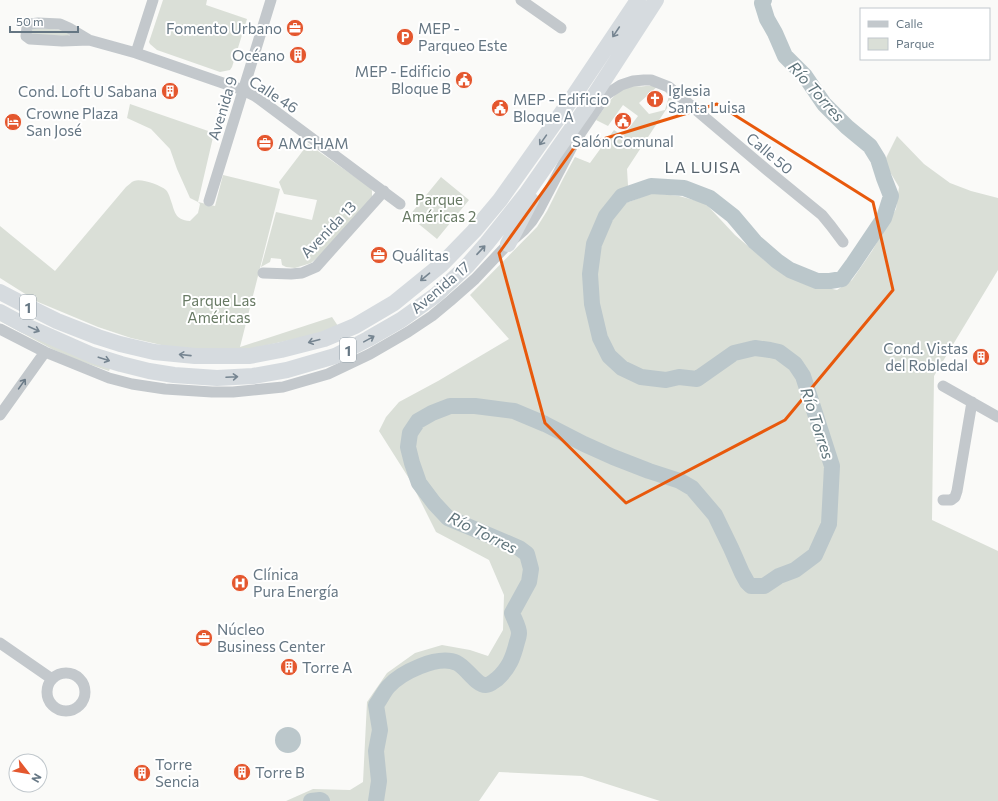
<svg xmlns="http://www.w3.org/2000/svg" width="998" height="801" font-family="Commissioner,sans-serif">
<rect width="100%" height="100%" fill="#fafaf8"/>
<path fill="#dadfd7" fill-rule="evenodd" d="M163,0H207L206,5L247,19L232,67L230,70L220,72L157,50L150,44L149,42Z
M32,28L67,30L70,33L68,36L32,35Z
M658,85L675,96L627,169L629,202L652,193L679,196L705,203L735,235L770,265L806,283L837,290L852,280L872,251L896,209L899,187L884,162L897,136L924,164L950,183L971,191L998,198V270L934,376L932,520L998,551V801H660L582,776L499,772L479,801H286L313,789L350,790L363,782L367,702L387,673L415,653L442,645L470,650L488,656L503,630L504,595L489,560L436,532L410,480L379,431L386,417L399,402L438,381L509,339L470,295L537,227L547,211L563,179L575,157L590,163L614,130L623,136L638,116L623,105L608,126L596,120C605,107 615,89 633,86C637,86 641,87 646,86C650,86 654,85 658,85ZM659,85L669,96L665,110L649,114L639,103Z
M130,104L214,133L198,202L215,206L223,175L280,189L240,347L332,317L340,329L241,351L170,347L131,338L98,327L38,302L0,278V226L55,271L126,187C129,185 131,182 134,181C141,178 160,185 166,190C168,192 169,195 170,198C175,211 174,220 190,221L198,213L200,204L198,202L190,198L177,169L170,149L151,129L127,118Z
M308,144L371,188L372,191V197L324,252L311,263L295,268L286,267L282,265L281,259L271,258L270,262L261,267L276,212L312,220L317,200L284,194L279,182Z
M441,177L469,200L437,239L409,216Z
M0,316L111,366L109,371L77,360L52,349L0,321Z"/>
<path fill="#bbc7cb" d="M275 740a13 13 0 1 1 26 0a13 13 0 1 1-26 0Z"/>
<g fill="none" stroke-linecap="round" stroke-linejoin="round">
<path stroke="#bbc7cb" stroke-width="16" d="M311,801L320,800L322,801
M376,801L379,781L376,751L380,730L376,705C380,700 383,693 388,687C400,673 438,654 457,663C466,667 477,686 486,685C490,685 494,681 497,679C509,668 513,658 517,642C518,639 519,636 519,633C519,627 514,619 512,613L529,582L531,569L527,554L519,548L491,536L448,518L434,503L419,483L412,463L408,447L410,433L418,421L432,413L450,406H475L514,411L545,424L584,444L613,457L649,471L680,481L692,488L715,515L731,548L742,573L747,582L751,586H764L779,576L795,570L815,555L829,524L832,466L803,376L795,364L779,352L770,350L755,348L734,353L697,379L679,377L666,380L641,377L622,368L609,356L600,338L592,304L590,274L594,244L606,216L622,196L651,186L684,188L710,198L733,216L755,242L777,261L790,270L817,281H830L842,279L853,264L884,218L891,196L884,178L878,159L870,146L847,127L824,104L805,76L785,56L775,33L767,19L762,3L764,0"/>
<path stroke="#c3c8cc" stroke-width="11" d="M521,0L561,28
M38,23L60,24L69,28L89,40L62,41L30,39L26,36L27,27L30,24Z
M89,40L136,53L243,90L255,96L400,204
M136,53L153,0
M209,201L271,0
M263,273L291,274L302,273L316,267L384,191
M0,329L45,352L109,378L132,384L165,389L212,392H233L283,387L328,374L370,354L408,332L432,316L450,301L475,279L508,244L524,230L532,221L539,210L574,143L607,94L621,85L633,81L644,80H651L669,87L767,170L822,215L831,226L843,242
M943,386L998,417
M0,415L45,352
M943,500H951L955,497L957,491L972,402
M0,643L52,679
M47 692a19 19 0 1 1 38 0a19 19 0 1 1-38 0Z"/>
<path stroke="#d6dbdf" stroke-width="16" d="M508,244L531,200
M0,292L25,305L57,321L98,337L120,344L154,352L195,356H250L281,350L324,339L355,326L394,303L442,264L474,231L500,200L573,97L638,0
M0,312L24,325L92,355L121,364L149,371L174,375L217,378L253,376L287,370L335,356L368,339L401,320L436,295L467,266L487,243L526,194L586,108L656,0"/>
</g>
<defs><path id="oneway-shaft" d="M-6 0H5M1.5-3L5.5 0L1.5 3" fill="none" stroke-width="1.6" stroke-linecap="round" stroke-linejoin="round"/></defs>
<g stroke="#768591">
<use href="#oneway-shaft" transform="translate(616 32) rotate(124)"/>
<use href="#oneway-shaft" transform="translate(543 140) rotate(125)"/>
<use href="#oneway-shaft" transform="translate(481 250) rotate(-47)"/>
<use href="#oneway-shaft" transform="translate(425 277) rotate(140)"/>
<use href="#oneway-shaft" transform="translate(34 329) rotate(24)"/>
<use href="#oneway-shaft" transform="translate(369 339) rotate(-29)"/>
<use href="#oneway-shaft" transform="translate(314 341) rotate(165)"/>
<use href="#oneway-shaft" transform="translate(185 355) rotate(-174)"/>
<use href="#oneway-shaft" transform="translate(104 359) rotate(18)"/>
<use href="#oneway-shaft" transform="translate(232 377) rotate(-3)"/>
</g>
<use stroke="#6a7a87" href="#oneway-shaft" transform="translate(22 384) rotate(-55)"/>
<path fill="none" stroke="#e8590c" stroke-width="3" stroke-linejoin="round" d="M717,104L873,202L893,290L785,420L626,503L545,423L499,253L574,148Z"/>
<defs>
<symbol id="office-disc" viewBox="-11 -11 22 22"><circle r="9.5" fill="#e4572e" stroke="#fff"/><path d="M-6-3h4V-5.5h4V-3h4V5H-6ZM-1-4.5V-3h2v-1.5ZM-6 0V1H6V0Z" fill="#fff"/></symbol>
<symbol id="parking-disc" viewBox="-11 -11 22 22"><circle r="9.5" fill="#e4572e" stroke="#fff"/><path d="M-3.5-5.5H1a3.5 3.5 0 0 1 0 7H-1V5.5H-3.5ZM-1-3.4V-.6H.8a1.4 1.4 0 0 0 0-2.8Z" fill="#fff"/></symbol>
<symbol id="building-disc" viewBox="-11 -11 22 22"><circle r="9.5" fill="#e4572e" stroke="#fff"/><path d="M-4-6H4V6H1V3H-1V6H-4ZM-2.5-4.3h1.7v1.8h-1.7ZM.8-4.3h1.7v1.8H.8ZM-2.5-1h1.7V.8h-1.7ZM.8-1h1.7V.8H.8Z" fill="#fff"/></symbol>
<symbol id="civic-disc" viewBox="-11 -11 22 22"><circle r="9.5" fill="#e4572e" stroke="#fff"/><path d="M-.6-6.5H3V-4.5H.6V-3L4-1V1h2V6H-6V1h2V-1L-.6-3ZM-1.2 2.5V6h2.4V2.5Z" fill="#fff"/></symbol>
<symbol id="church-disc" viewBox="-11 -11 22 22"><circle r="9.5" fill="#e4572e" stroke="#fff"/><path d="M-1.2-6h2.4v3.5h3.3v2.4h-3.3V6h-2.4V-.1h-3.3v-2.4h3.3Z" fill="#fff"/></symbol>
<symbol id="hotel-disc" viewBox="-11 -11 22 22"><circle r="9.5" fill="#e4572e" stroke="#fff"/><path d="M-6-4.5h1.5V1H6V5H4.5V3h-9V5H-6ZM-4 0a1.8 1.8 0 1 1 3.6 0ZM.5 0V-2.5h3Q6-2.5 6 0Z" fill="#fff"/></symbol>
<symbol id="hospital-disc" viewBox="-11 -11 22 22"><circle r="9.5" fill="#e4572e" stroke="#fff"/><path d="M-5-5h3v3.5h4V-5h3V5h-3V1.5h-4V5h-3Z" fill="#fff"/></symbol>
</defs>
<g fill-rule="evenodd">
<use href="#office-disc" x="285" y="18" width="20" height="20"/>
<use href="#parking-disc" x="395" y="27" width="20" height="20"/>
<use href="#building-disc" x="288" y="45" width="20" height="20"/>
<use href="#civic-disc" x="454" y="70" width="20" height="20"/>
<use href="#building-disc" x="160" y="81" width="20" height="20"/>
<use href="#church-disc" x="645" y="89" width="20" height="20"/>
<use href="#civic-disc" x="490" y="98" width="20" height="20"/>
<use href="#civic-disc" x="613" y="111" width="20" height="20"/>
<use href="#hotel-disc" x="3" y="112" width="20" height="20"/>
<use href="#office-disc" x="255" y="133" width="20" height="20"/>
<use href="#office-disc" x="369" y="245" width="20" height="20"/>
<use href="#building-disc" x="971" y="347" width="20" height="20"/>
<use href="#hospital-disc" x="230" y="573" width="20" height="20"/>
<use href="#office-disc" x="194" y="628" width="20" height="20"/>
<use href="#building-disc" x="279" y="657" width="20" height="20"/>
<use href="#building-disc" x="232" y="762" width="20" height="20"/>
<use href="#building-disc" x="132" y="763" width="20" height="20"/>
</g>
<g text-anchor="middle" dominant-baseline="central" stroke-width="4" stroke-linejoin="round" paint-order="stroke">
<g fill="#fff" stroke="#939fa8" stroke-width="1">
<rect x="20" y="295" width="16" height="24" rx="3"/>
<rect x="340" y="338" width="16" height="24" rx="3"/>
</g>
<g font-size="14" font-weight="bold" fill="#657683">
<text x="28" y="307">1</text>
<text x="348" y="350">1</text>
</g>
<g font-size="15" fill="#657683" stroke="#fff" text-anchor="start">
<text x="282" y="28" text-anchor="end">Fomento Urbano</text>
<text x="418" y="28">MEP -<tspan x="418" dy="17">Parqueo Este</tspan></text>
<text x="285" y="55" text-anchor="end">Océano</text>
<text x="451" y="71" text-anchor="end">MEP - Edificio<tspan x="451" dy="17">Bloque B</tspan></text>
<text x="668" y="90">Iglesia<tspan x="668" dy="17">Santa Luisa</tspan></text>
<text x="157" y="91" text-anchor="end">Cond. Loft U Sabana</text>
<text x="513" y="99">MEP - Edificio<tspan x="513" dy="17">Bloque A</tspan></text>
<text x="26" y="113">Crowne Plaza<tspan x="26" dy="17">San José</tspan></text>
<text x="623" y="141" text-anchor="middle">Salón Comunal</text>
<text x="278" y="143">AMCHAM</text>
<text x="392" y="255">Quálitas</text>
<text x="968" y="348" text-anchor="end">Cond. Vistas<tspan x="968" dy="17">del Robledal</tspan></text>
<text x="253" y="574">Clínica<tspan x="253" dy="17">Pura Energía</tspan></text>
<text x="217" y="629">Núcleo<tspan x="217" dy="17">Business Center</tspan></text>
<text x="302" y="667">Torre A</text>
<text x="155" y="764">Torre<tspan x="155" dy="17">Sencia</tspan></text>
<text x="255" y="772">Torre B</text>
</g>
<g font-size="15" fill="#657683" stroke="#fff">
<text transform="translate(274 94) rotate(33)">Calle 46</text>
<text transform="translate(222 108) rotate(-73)">Avenida 9</text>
<text transform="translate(770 153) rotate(40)">Calle 50</text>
<text transform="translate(328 229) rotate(-46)">Avenida 13</text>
<text transform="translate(440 287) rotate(-40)">Avenida 17</text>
</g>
<g font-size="15" fill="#687a64" stroke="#fff">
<text x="439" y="199">Parque<tspan x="439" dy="17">Américas 2</tspan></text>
<text x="219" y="300">Parque Las<tspan x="219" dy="17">Américas</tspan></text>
</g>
<g font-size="16" font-style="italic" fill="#60757c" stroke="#fff">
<text transform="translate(817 91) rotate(48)">Río Torres</text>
<text transform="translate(818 423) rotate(72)">Río Torres</text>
<text transform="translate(483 532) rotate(26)">Río Torres</text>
</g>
<g font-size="16" letter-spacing="1" fill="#57646e" stroke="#fff">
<text x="703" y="166">LA LUISA</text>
</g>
</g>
<rect x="860" y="8" width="130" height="52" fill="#ffffff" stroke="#c1c8cd"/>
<rect x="868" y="21" width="20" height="6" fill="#c3c8cc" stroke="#c1c8cd"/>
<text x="896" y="28" font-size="12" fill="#657683">Calle</text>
<rect x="868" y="38" width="20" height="12" fill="#dadfd7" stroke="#c1c8cd"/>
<text x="896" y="48" font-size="12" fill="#657683">Parque</text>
<g transform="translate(28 773) rotate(121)"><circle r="19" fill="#ffffff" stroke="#c1c8cd"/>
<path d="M0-3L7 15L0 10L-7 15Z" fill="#e4572e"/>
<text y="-6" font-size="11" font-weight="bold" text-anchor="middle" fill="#657683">N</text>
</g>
<path d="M10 26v6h68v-6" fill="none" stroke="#657683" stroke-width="2"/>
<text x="16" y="26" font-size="12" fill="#657683" stroke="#ffffff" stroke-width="3" paint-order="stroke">50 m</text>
</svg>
